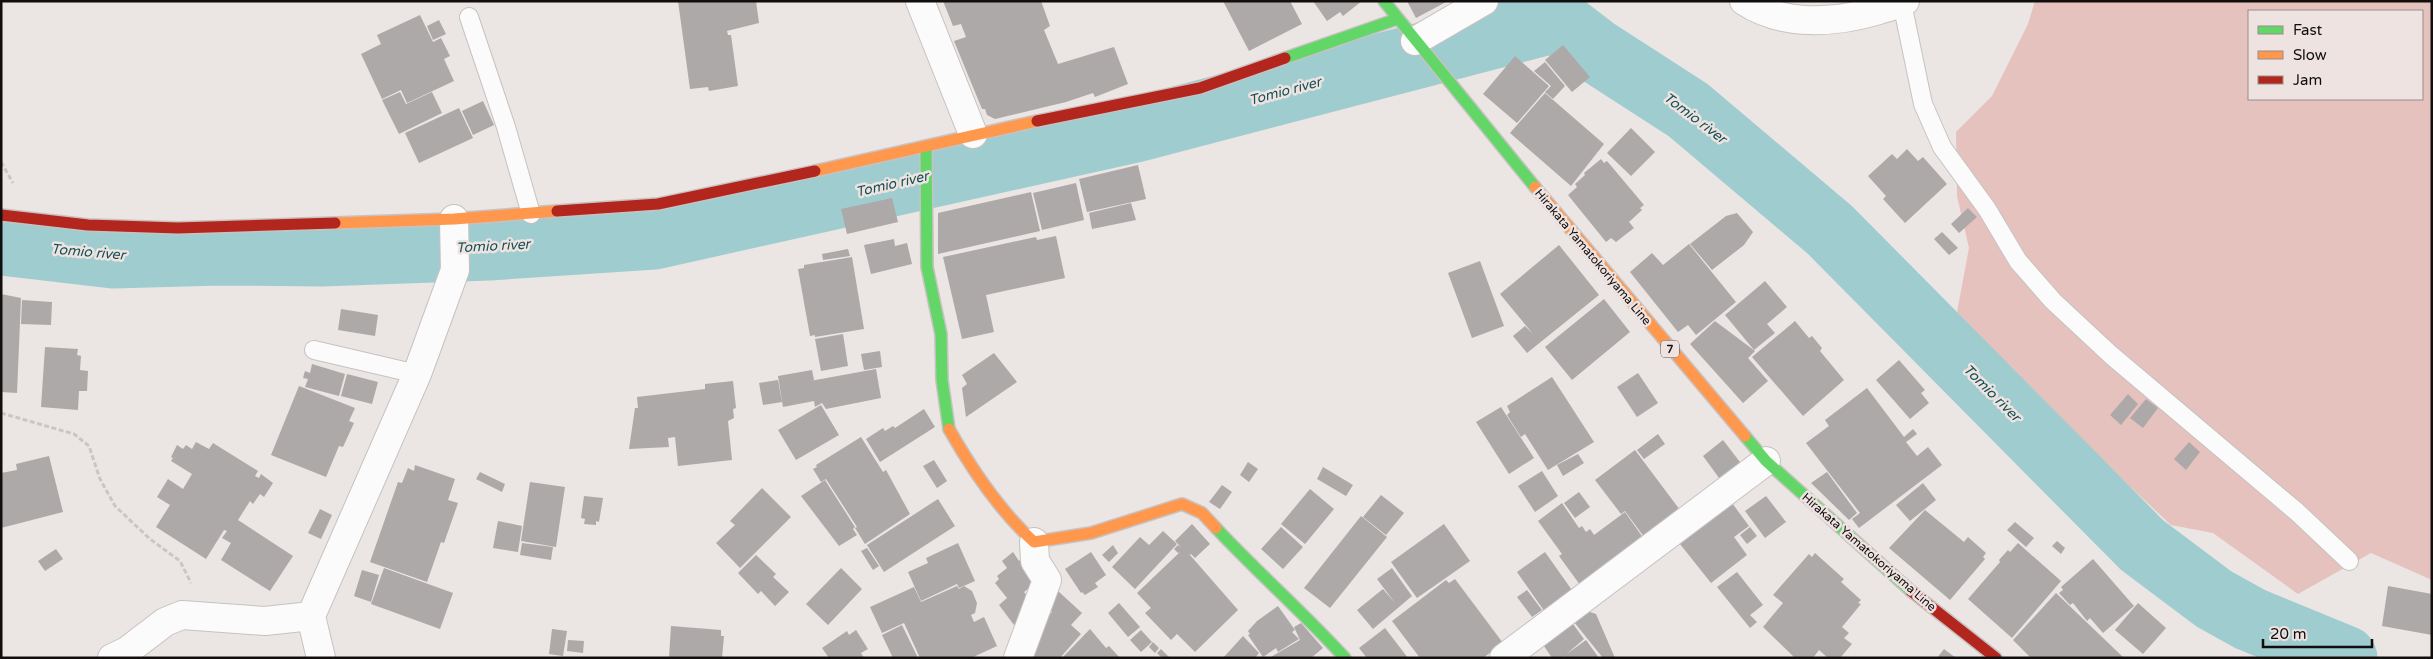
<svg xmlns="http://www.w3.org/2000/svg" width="2433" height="659" font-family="'Varela Round',sans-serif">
<rect width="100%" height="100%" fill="#ebe5e4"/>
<path fill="#e5c2be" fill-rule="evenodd" d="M2035,1H2432V580L2371,553L2298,594L2213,533L2171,525L2046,408L1957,312L1969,248L1957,196L1956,132L1992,96L2028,24ZM2249,11H2422V99H2249Z"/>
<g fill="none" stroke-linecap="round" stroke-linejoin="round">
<path stroke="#9fcdcf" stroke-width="65" d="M1545,1L1556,20L1595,50L1688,110L1830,230L2142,545L2214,599L2250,619L2345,658
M1,243L113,256L220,253L321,254L489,248L654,237L1135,130L1556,20"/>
</g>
<path fill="#ada9a8" d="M678,1H756L759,23L727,31L728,35H731L738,86L709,91L708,87L690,89Z
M943,1H1041L1050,26L1044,30L1058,64L1114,47L1128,84L1095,97L1093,93L1066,102L995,119L987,115L985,109H982L954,41L966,37L961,24L953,26Z
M1223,1H1290L1302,24L1249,51Z
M1313,1H1362L1343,16L1340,12L1327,21Z
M1407,1H1448L1416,18Z
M420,15L433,42L441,38L450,56L444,59L454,81L407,103L401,90L382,99L361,54L381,44L377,35Z
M439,20L446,34L433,40L427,26Z
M1563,45L1590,77L1572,92L1545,60Z
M1515,56L1549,86L1517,123L1483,94Z
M1545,62L1565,86L1553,99L1545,92L1551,86L1534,71Z
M400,92L406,104L432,92L442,113L399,134L382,100Z
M1545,93L1604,144L1571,186L1510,133Z
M483,101L494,125L473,135L462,111Z
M459,108L473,138L419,163L405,133Z
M1631,128L1655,152L1631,176L1607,153Z
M1907,149L1918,161L1923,157L1947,184L1905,223L1883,199L1886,196L1868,176L1892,154L1897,159Z
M1601,159L1604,163L1607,161L1644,205L1640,208L1642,210L1629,222L1634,228L1616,242L1611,238L1606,242L1568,195L1577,187L1575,184L1585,175L1584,173Z
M1138,165L1146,199L1087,212L1079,179Z
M1076,183L1084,220L1042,230L1033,193Z
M1031,192L1040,231L938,254V213Z
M892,198L898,222L847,234L841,209Z
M1131,203L1136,220L1092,229L1089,213Z
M1968,208L1977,217L1959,233L1951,224Z
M1737,213L1753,232L1744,245L1712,270L1690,244L1726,216Z
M1942,232L1958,248L1949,255L1934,239Z
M1056,236L1065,278L986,295L994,332L962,339L943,257L1036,237L1037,240Z
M894,239L895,246L907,243L912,264L871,274L864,245Z
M1689,244L1736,302L1696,335L1688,325L1678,332L1630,272L1652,253L1663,265Z
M1559,245L1599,295L1527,353L1513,336L1525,326L1533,334L1500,294Z
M848,249L850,256L823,260L822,254Z
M852,257L864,329L815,337V335L810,336L798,269L804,268V265Z
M1480,261L1504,326L1472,338L1448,273Z
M1765,281L1787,307L1767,324L1775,333L1754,350L1725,315Z
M1,294L21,298L17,393L1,392Z
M1604,299L1630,332L1572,380L1545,347Z
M22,300L52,302L51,325L21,324Z
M341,309L378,315L375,336L338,330Z
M1715,321L1755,351L1748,358L1768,381L1743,403L1690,344Z
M1795,321L1809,338L1812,336L1822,348L1820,351L1844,380L1803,416L1752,357Z
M843,334L848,366L821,371L815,339Z
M45,347L78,349L77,355L81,356L80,370L88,371L87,391H79L78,410L41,407Z
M880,351L882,367L864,370L861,354Z
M994,353L1017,382L966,417L962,388L967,384L962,375Z
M1899,360L1925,390L1921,393L1929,403L1910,419L1876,380Z
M312,364L345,374L339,396L305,387L308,379L303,378L305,371L310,373Z
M876,369L881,398L826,409L822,403L815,407L814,401L783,407L778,376L812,370L814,380L810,381Z
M1638,373L1658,403L1637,417L1617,387Z
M347,374L378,382L372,404L341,396Z
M1552,377L1594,442L1548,470L1525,434L1521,437L1507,415L1510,412L1507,406Z
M778,380L782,402L763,405L759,383Z
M733,381L736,408L733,409L734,418L728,421L732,460L678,466L675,437L668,438L669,447L629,449L635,408H638L637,397L705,389V384Z
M299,386L355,408L349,421L354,423L343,447L339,446L326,477L271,455Z
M1867,388L1904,437L1913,429L1917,434L1906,442L1917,456L1928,447L1942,465L1859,528L1852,519L1860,513L1806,443L1829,426L1825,420Z
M2128,394L2138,404L2121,425L2110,415Z
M2146,399L2158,408L2143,428L2130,418Z
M821,405L839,435L796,460L778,430Z
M1501,407L1534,458L1509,474L1476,422Z
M924,409L935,427L880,462L866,439L883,428L885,431L893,426L895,428Z
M1658,434L1665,444L1644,459L1637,450Z
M861,437L883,472L886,470L910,514L865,544L855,528L857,527L826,479L821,482L813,469L817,467L816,465Z
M1723,440L1743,466L1722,482L1703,456Z
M196,442L209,449L213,443L258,471L255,476L259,478L261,474L273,483L264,497L260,494L253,504L250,501L238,520L293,556L270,591L221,560L231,543L222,538L227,531L224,530L206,559L156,527L170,505L157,497L168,479L183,489L192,474L171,461L173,458L171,457L177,445L183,449L186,445L192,449Z
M2189,442L2200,452L2186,470L2174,459Z
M1635,450L1683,514L1647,541L1625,511L1621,514L1595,480Z
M1578,454L1584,463L1563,476L1557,465Z
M49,456L63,512L1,528V473L17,470L16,464Z
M934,460L947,481L937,488L923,466Z
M1248,462L1258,469L1249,482L1240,475Z
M415,465L455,479L448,500L458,503L444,543L441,542L427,582L370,562L398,482L402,483L408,468L414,471Z
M1323,467L1353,485L1346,496L1317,479Z
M1542,471L1558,496L1535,512L1518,486Z
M480,472L505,484L502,492L476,479Z
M1827,472L1857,513L1849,520L1811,483Z
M825,480L855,527L853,529L857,535L839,546L801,496Z
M530,482L565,487L556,547L521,541Z
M1923,483L1936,500L1910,521L1896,505Z
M1222,485L1232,492L1220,509L1209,502Z
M762,488L791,517L740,568L716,543L735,525L730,521Z
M1310,489L1334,509L1305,544L1281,524Z
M1579,492L1590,507L1575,518L1564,503Z
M1381,495L1404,513L1386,535L1363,517Z
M584,496L603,498L599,522L596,521V525L584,524L585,519L581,518Z
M1766,496L1786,522L1765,538L1745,511Z
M938,499L955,526L884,572L867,545Z
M1562,503L1579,528L1582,526L1586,532L1590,529L1594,535L1625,512L1646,542L1583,589L1559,556L1562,554L1538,521Z
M1732,503L1749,526L1734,537L1747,555L1711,583L1680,544Z
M320,509L332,515L321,539L308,533Z
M1925,510L1964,542L1968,537L1986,553L1983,557L1985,559L1950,600L1889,548Z
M1361,516L1387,537L1330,608L1304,588Z
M498,521L522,526L518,552L493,548Z
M2015,522L2034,538L2026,547L2007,530Z
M1192,524L1210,544L1195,558L1191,554L1186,558L1190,555L1238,610L1195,652L1177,634L1171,640L1145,613L1151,608L1137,593L1180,552L1178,553L1174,549L1178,545L1181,547L1175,541Z
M1444,524L1470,561L1417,598L1391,562Z
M1281,527L1303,547L1283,569L1261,549Z
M1750,527L1757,536L1747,544L1740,535Z
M1163,531L1177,544L1135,589L1112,567L1140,537L1149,545Z
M2057,541L2065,548L2061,554L2052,546Z
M522,543L553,547L551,560L520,555Z
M958,543L975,581L959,588L957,584L921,601L908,572L928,563L926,558Z
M2018,543L2061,581L2012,638L1968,599L2000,562L1999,560L2008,550L2010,552Z
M1113,545L1118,553L1109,562L1102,555Z
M867,548L879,566L873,570L861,551Z
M56,549L63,559L45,571L38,561Z
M1013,552L1019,561L1021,559L1039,581L1024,592L1032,602L1026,616L1014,625L999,605L1007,598L995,583L999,579L997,576L1007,568L1002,561Z
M1091,552L1106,575L1095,583L1098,587L1085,595L1082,592L1081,593L1065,569Z
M1545,552L1574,593L1547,615L1517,572Z
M1815,553L1844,579L1841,582L1861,600L1858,603L1861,604L1842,627L1849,633L1844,638L1852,644L1840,658H1828L1819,650L1813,658H1795L1763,627L1783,603L1773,595L1809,554L1812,557Z
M756,555L776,574L773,577L789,592L775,606L761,591L758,594L738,573Z
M2093,559L2134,606L2103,633L2090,618L2087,621L2073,603L2070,605L2059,593L2063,590L2061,587Z
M384,568L453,593L440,629L371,604Z
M841,568L862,589L828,625L806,604Z
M1392,568L1412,596L1373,629L1357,610L1383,589L1395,603L1377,579Z
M362,570L379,575L371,602L354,596Z
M1737,572L1763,605L1750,615L1757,622L1750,628L1717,587Z
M1455,579L1503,643L1483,658H1420L1392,621L1446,580L1449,583Z
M957,586L959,589L964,586L972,591L977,603L975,613L971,615L974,622L984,617L997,646L971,658H920L904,623L882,633L870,607L914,587L921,602Z
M2388,586L2432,594V635L2382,626Z
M1527,590L1542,610L1532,617L1517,597Z
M1058,591L1082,613L1071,625L1081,634L1060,658H1031L1030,651L1041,639L1036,634L1037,628L1052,612L1045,606Z
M2056,593L2124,658H2031L2013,640Z
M1119,603L1140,627L1128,637L1108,613Z
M2138,603L2166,628L2143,654L2115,630Z
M1278,606L1295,630L1292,632L1299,639L1278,652L1276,648L1263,657L1248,635L1250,634L1248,631L1257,621Z
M1587,611L1596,614L1615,658H1603L1574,622Z
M1301,623L1323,648L1311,658H1269L1300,640L1294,627Z
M1573,624L1584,639L1562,658H1552L1544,646Z
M902,625L918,658H893L882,635Z
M671,626L721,630V636H724L722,658H669Z
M1385,628L1408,658H1367L1359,648Z
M552,629L567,631L563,656L549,654Z
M1090,629L1106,648L1109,646L1120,658H1062Z
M856,630L868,649L861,653L864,658H829L822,648L847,631L849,635Z
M1141,630L1152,642L1141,652L1130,640Z
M1243,636L1259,653L1255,658H1223Z
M568,640L584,641L583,653L567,651Z
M1586,640L1599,658H1565L1564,656Z
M1153,642L1159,648L1155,653L1149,647Z
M1161,649L1170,658H1162L1157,653Z
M1944,649L1956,658H1937Z"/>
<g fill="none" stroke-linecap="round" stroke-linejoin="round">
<defs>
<path id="lane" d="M1902,3L1923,104L1942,147L1987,209L2018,261L2053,301L2111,355L2297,512L2349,561
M469,17L506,127L531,214
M314,350L417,374"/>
<path id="street" d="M920,1L973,134
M1744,1C1784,27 1836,23 1879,10C1887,7 1897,6 1905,1
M1415,41L1484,1
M112,658L127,651L165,622L182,615L265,621L311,616
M321,658L311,616L417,374L455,270L454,219
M1018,658L1047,580L1035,561L1034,542
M1504,658L1766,461"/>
<path id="fast" d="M1384,1L1535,187
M1285,58L1397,19
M926,147L927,267L941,334L942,380L949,429
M1745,436L1766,461L1911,591
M1216,528C1258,573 1304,613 1345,658"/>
<path id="slow" d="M815,171L1037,121
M1535,187L1745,436
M335,223L454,219L557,211
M949,429C971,468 1001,512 1034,542L1091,533L1182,504L1202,513L1216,528"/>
<path id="jam" d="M1037,121L1200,88L1285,58
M557,211L658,204L815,171
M1,215L88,225L178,228L335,223
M1911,591L1996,658"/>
</defs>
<use href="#lane" stroke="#c7c2c1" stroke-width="20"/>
<use href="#street" stroke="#c7c2c1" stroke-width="30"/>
<use href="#fast" stroke="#c7c2c1" stroke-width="14"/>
<use href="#slow" stroke="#c7c2c1" stroke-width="14"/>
<use href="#jam" stroke="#c7c2c1" stroke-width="14"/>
<path stroke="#c9c7c6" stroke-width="3" stroke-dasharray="5 2.5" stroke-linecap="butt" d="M1,162L13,183
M1,413L74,434L89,446L100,479L115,506L150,539L180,561L191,583"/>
<use href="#lane" stroke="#fcfbfb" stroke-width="18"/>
<use href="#street" stroke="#fcfbfb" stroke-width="28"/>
<use href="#fast" stroke="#63d668" stroke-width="11"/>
<use href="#slow" stroke="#ff974d" stroke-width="11"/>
<use href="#jam" stroke="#b3261e" stroke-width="11"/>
</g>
<g text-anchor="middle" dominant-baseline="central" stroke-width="5" stroke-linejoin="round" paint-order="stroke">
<rect fill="#eee3e1" stroke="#534e4d" stroke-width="1" x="1661" y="340.5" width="18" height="17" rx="4"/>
<g font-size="11" font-weight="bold" fill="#110e0d">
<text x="1670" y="349">7</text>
</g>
<g font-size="12" fill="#110e0d" stroke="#eee3e1">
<text transform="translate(1593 257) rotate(50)">Hirakata Yamatokoriyama Line</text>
<text transform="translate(1869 552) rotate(41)">Hirakata Yamatokoriyama Line</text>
</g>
<g font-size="14" font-style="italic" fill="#145153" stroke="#eee3e1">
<text transform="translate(1285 91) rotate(-15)">Tomio river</text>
<text transform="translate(1695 118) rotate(37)">Tomio river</text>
<text transform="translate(892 184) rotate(-13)">Tomio river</text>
<text transform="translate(493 246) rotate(-3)">Tomio river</text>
<text transform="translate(88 252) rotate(5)">Tomio river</text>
<text transform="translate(1992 393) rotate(45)">Tomio river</text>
</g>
</g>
<rect width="2433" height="659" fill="none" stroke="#110e0d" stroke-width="5"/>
<rect x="2248" y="10" width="175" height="90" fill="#eee3e1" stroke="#968e8c"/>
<rect x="2258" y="26" width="25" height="8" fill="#63d668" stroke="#968e8c"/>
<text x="2293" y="35" font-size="15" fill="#110e0d">Fast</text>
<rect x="2258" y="51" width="25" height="8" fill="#ff974d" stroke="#968e8c"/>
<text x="2293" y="60" font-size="15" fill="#110e0d">Slow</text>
<rect x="2258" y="76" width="25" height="8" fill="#b3261e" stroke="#968e8c"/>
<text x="2293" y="85" font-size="15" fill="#110e0d">Jam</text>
<path d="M2263 639v8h109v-8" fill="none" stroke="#110e0d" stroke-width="2.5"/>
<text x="2270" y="639" font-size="15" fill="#110e0d" stroke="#eee3e1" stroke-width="4" paint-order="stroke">20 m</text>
</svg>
